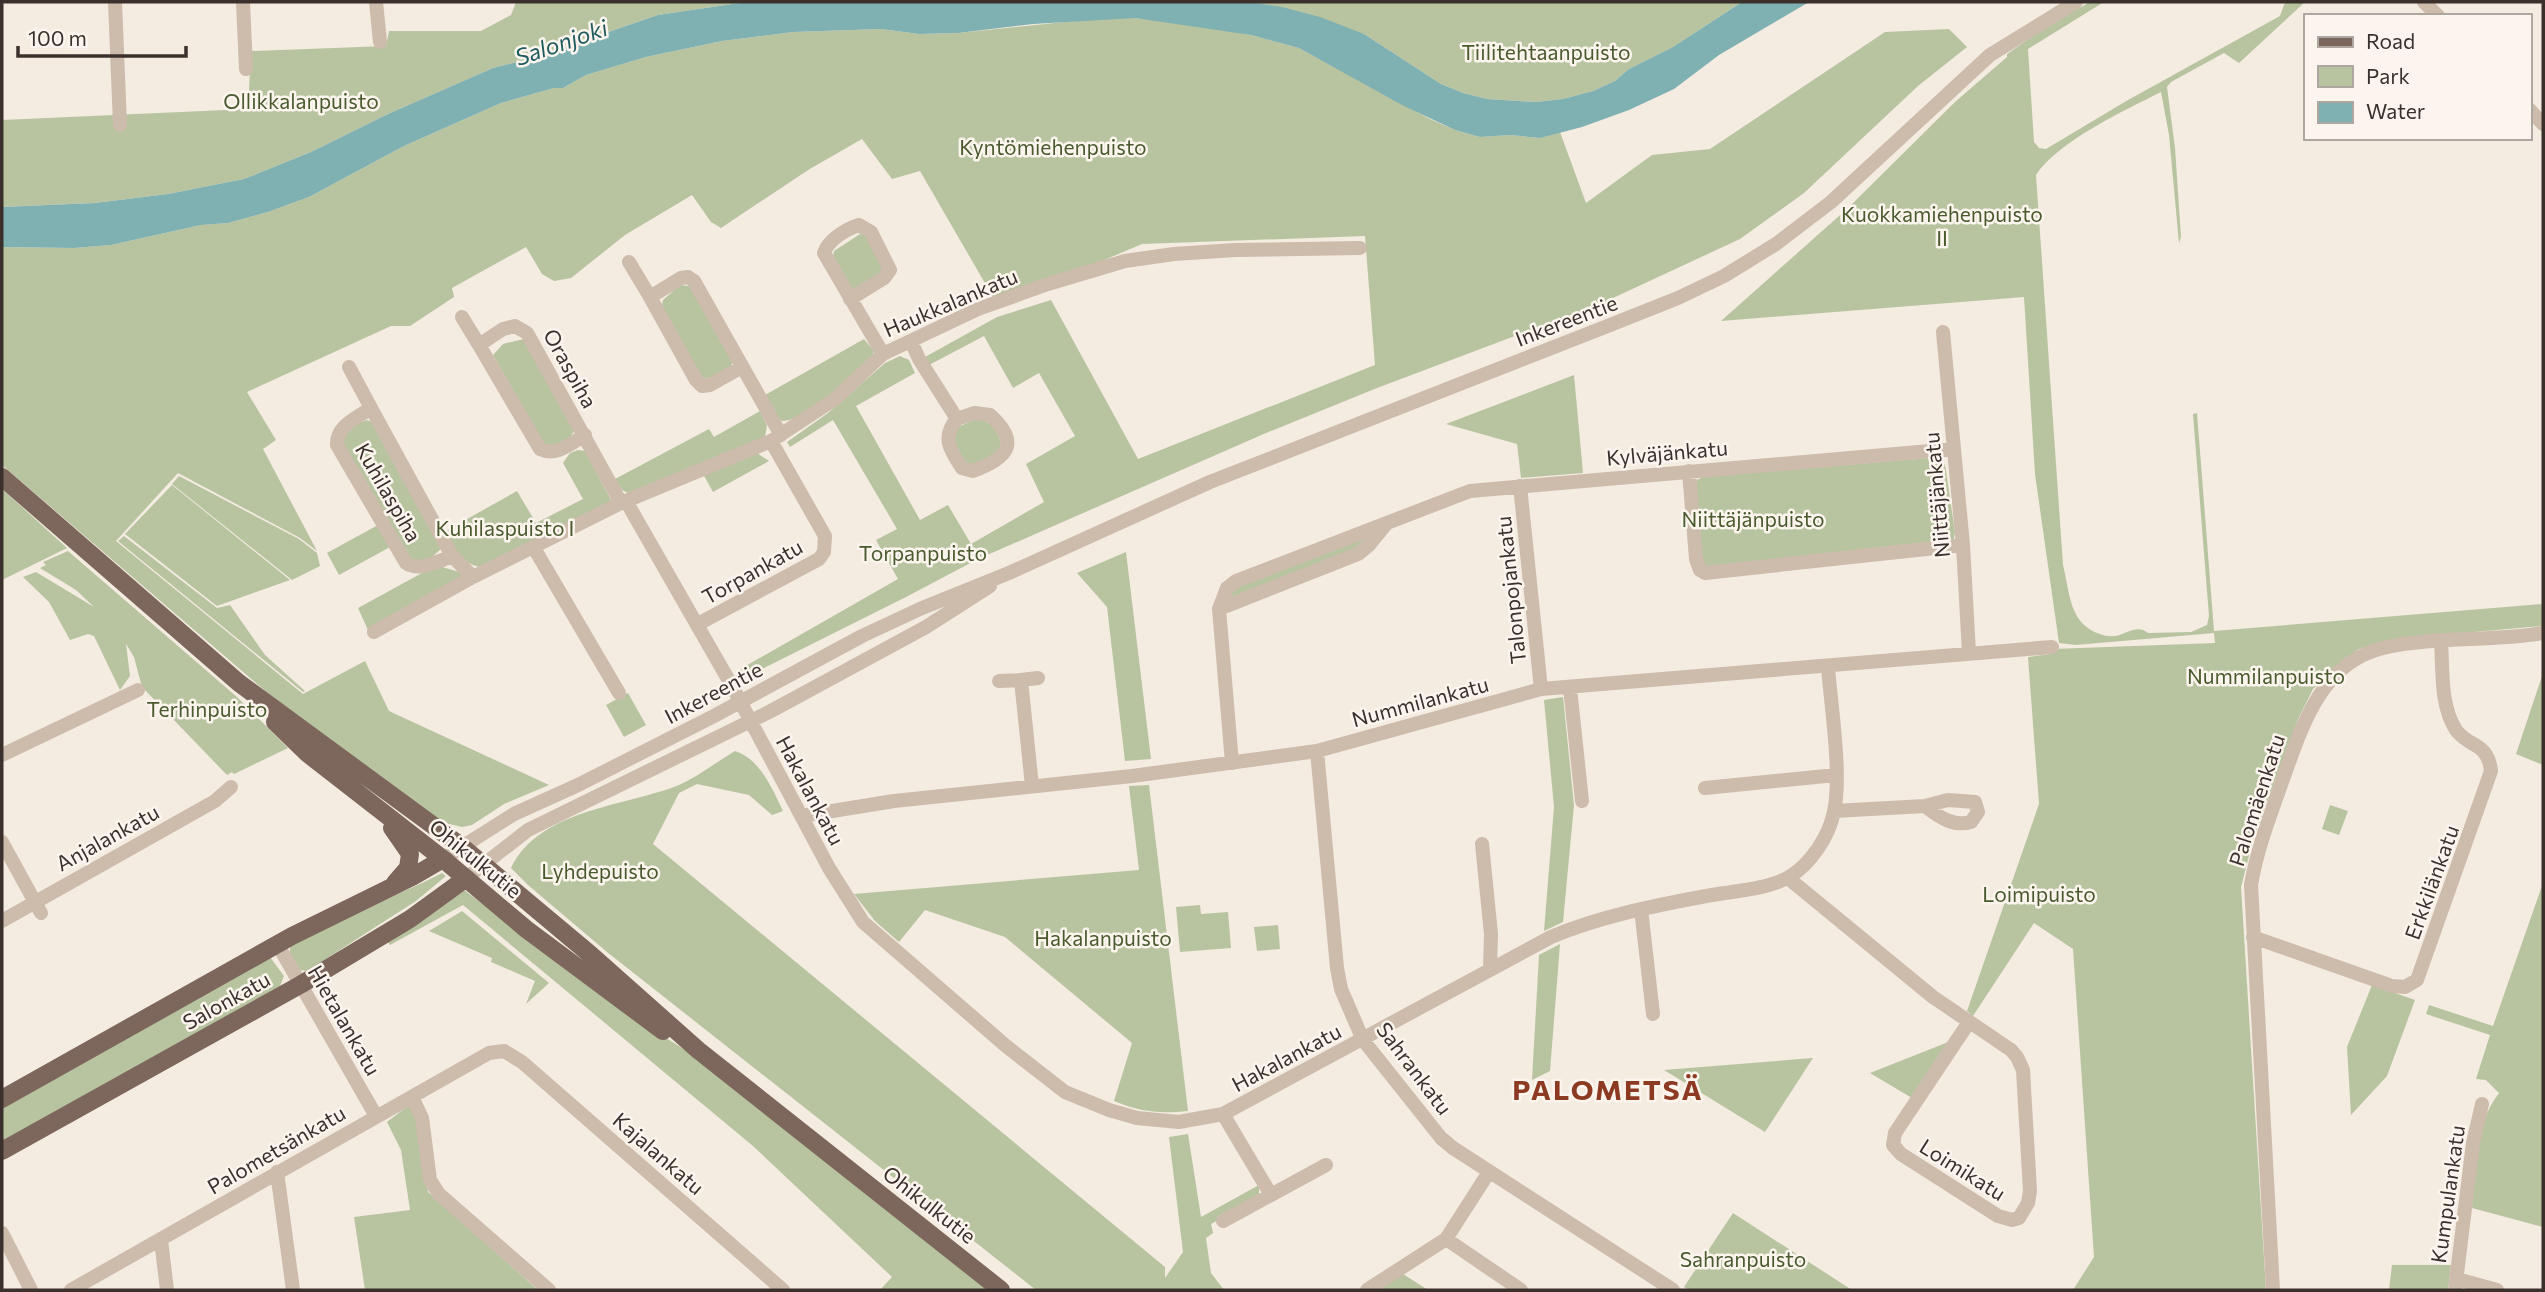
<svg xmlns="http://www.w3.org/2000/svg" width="2545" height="1292" font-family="Commissioner,sans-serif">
<rect width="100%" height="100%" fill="#f4ebe1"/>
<path fill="#b8c4a0" d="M516,2H746L658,15L530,59L493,68L388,114L311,152L244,179L168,194L95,203L2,207V120L248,109L251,51L386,46L389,31H481L511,15Z
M1247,2H1742L1673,47L1629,69L1615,81L1593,91L1563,99L1536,102L1487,99L1463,93L1441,84L1364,34Z
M2090,2H2104L2028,49L2034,142L2039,148L2046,149L2128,100L2280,16L2285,2H2305L2239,63L2224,53L2171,82L2167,87L2175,148L2181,237L2179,243L2169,135L2161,92C2125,110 2057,142 2036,175L2063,565C2070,593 2069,624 2100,634C2108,637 2115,637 2122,634C2132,630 2139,626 2148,633L2191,632L2207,625L2209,616L2193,414L2197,413L2214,631L2543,604V626L2394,639L2359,649L2345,659L2313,689L2299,717L2253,840L2241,887L2266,1290H2073L2094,1257L2073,949L2034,923L1973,1016L1967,1011L2039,804L2028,657L2051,654L2053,649L2215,643L2214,633L2076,645L2059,643L2035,474L2024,297L1721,321L1848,208L1955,102L2007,57V54L2049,25Z
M1104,18H1135L1189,24L1251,35L1299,48L1430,119L1455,130L1480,137L1510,135L1540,138L1560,132L1586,203L1652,155L1710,149L1885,32L1949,29L1967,47L1918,86L1804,193L1740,239L1600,304L1377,388L1266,433L978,559L908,596L744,678L737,671L898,579L876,540L897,529L833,420L790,447L787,442L828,413L885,363L900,356L909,360L915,373L856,406L920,520L948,505L971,544L1044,502L1026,464L1075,436L1039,373L1013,388L984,336L929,365L925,357L997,317L1051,300L1138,459L1375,365L1365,236L1142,244L1102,261L993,297L920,171L892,179L862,139L808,170L721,228L711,222L692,195L625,235L571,278L554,281L542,274L526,247L452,288L454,297L410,326H391L247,392L276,440L263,449L317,551L300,538L178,473L116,541L303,694L365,661L389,711L549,785L504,804L472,825L462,827L441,822L291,713L2,465V247L74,248L111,245L201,225L228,223L268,212L309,197L404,146L501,103L554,88H563L586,75L646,57L722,41L793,32L881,29L919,34L958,33Z
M860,234L866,235L884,268C879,278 862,288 851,289L833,257L834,251Z
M680,285L689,286L695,292L733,362C728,374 713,378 701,379L661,308L663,300Z
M524,339L574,430C571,441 556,446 545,446L493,355L503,344Z
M864,339L874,351L872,357C851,376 810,421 782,421L773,414L765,395Z
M1574,375L1583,473L1521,478L1517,444L1446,424Z
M760,411L767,425L765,437L630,494L622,490L615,479L709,429L714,437Z
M978,418C991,421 1002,434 1001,449L983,464L967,465L958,455L952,434L958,427Z
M367,420L375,423L441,549L430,559L417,562L410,558L341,445C343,433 356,424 367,420Z
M578,450L585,451L612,502L481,567C462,565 453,546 444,532L517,491L536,523L583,499L563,463L570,453Z
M757,453L769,461L713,492L703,474Z
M1928,458L1937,459L1945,464L1955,532L1954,539L1706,567L1701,561L1696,486L1697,480L1703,477Z
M179,476L299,539L317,553L320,566L292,580L172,484Z
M172,485L290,580L217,606L125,534Z
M2,489L67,548L2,580Z
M1389,521L1358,554L1221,600L1227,588Z
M378,525L390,547L339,575L327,553Z
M124,536L217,608L230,605L265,655L305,691L303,692L118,541Z
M68,551L237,697L288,748L234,774L232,772L227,775L142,687L134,657L126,644L130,676L120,690L94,636L88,634L70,640L49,602L23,577L36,572L94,607L76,590L40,568L46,565L43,562Z
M1126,552L1151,759L1125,761L1107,607L1077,573Z
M442,567L463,573L465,577L368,630L358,608L422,573Z
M2543,673V765L2516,754Z
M628,693L646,725L624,737L606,705Z
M1563,697L1574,805L1563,922L1544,931L1554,807L1544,700Z
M735,751C760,759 772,788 783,811L772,815L749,795L697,784L679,793L653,844L1165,1267V1278L1183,1252L1169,1137L1188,1134L1201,1217L1259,1185V1194L1255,1200L1211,1224L1213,1233L1206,1238L1211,1273L1224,1290H1036L607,952L528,885L511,868C538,811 622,806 674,787C695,779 715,763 735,751Z
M1149,785L1188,1111C1159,1114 1141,1112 1114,1101L1132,1043L1005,937L925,910L899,942L875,921L854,894L1139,870L1129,786Z
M2330,805L2348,811L2339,835L2322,829Z
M442,873L446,876L416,901L307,971L300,970L290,953V945C338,917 392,899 442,873Z
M2543,883V1227L2472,1208C2476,1169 2474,1125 2499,1093L2486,1080L2476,1079L2490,1035L2426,1014L2429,1005L2493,1026Z
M464,890L648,1027L700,1059L989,1290H880L892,1277L753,1146L463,905L390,945L388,942Z
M1200,905L1201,914L1228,912L1231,948L1180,952L1176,907Z
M462,911L549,983L526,1004L535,981L491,962L492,958L429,931Z
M1278,925L1280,949L1257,951L1254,927Z
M1560,944L1550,1071L1532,1080L1539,955Z
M270,957L284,976L280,986L2,1143V1106Z
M2372,985L2415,1000L2387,1076L2351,1115L2347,1047Z
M1951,1041L1912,1098L1870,1073Z
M1813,1058L1765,1132L1664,1070Z
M409,1105L419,1118L428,1192L538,1290H365L354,1217L410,1210L401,1150L387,1122Z
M1733,1213L1852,1290H1689L1684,1287Z
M2392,1265H2451L2448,1290H2389Z
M1403,1274L1428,1290H1378Z"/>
<path fill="#7fb0b2" d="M746,2H1247L1282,7L1320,17L1364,34L1441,84L1463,93L1487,99L1536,102L1563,99L1593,91L1615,81L1629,69L1673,47L1742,2H1809L1719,55L1674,89L1629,110L1582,127L1540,138L1510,135L1480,137L1455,130L1402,105L1299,48L1251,35L1135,18L1033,24L958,33L919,34L881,29L793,32L722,41L646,57L586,75L563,88H554L501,103L404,146L309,197L268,212L228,223L201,225L111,245L74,248L2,247V207L95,203L168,194L244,179L311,152L388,114L493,68L530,59L658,15Z"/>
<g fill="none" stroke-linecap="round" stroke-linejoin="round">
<path stroke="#cdbbac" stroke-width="14" d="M115,2L120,125
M243,2L246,69
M376,2L380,42
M2424,2L2438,16
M2529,109L2543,124
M629,262L650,297
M850,299L884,278L890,270L871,232L859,225C846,229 828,240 824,253L883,354
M462,317L479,345
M1943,332L1963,545L1969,653
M911,341L919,359L957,419C941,437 950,450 962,468L973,471C1006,459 1022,444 990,415L974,413L957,419
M349,367L371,408
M742,367L710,385L702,386L696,380L650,297L681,278L688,277L694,281L781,435
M585,435C571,443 556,457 540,449L479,345L503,329L515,326L527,333L621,503
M1689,471L1696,559L1700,570L1705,573L1963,545
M1520,486L1541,689
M626,501L732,686L829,868L863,922L1006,1046L1065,1092L1109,1110L1137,1118L1179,1122L1223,1114L1551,937C1601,916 1653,906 1706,896C1732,891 1766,890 1789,877C1811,864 1829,836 1834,812C1842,774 1831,707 1828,667
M534,548L619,693
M452,556C439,561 418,572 406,563L337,445C336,426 357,418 371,408L452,556L473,577
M1219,609L1358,554L1369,545L1386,524
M698,624L819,559L824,552L825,536L771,441
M374,632L473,577L621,503L771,441L835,399L883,354L978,309L1048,284L1125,261L1174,254L1235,250L1360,248
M1021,680L1038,678
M999,681L1021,680L1032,786
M1570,688L1582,801
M1317,751L1337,968L1341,989L1363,1040L1441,1138L1453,1148L1673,1290
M2,755L138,690
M1232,763L1219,609L1227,588L1236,581L1470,491L1953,449
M1705,788L1836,775
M1834,811L1925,806L1948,800L1975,802L1978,812L1971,822C1953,827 1939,817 1925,806
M801,816L894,801L1132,776L1317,751L1541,689L2052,647
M2,842L41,913
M1482,844L1491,934L1490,970
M443,859L514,814L578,785L714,716L862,636L922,608L1009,573L1210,482L1600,329L1678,298L1724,276L1776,244L1831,202L1990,55L2076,2
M1788,878L1933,997L2011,1050L2017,1057L2023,1070L2030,1191L2028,1203L2019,1218L2012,1220L1998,1216L1901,1154L1893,1145L1895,1133L1969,1022
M465,879L528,830L771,711L926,627L990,586
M1641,909L1653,1014
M2,921L215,801L231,787
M2253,937L2392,986L2405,987L2417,980L2491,771C2488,742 2469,748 2456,730C2440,705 2443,671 2441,642
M278,945L376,1116
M412,1097L422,1118L430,1180L439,1194L549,1290
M1223,1114L1271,1195
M277,1172L293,1290
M1223,1221L1326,1165
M2,1233L31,1290
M1446,1239L1521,1290
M161,1240L167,1290
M2457,1279L2497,1290
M71,1290L489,1053L504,1051L522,1062L783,1290
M1367,1290L1446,1239L1489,1172
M2273,1290L2251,885C2257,849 2270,816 2282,782C2301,729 2320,663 2383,648C2434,636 2492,642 2543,633
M2455,1290L2473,1143L2482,1104"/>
<path stroke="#7d675c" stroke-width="18" d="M2,477L239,683L461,846L591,955L698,1050L1001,1290
M275,722L308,754L443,859L526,929L663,1031
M392,828L410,854L408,868L395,883
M2,1099L292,936L412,877L443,859
M2,1151L300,985L410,919L465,879"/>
</g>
<g text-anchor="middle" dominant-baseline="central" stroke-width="5" stroke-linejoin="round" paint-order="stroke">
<g font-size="21" fill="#4a5a2e" stroke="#fbf5ee">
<text x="1546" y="51">Tiilitehtaanpuisto</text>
<text x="301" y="100">Ollikkalanpuisto</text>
<text x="1053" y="146">Kyntömiehenpuisto</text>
<text x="1942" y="213">Kuokkamiehenpuisto<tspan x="1942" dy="24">II</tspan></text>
<text x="1753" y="518">Niittäjänpuisto</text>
<text x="505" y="527">Kuhilaspuisto I</text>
<text x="923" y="552">Torpanpuisto</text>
<text x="2266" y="675">Nummilanpuisto</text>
<text x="207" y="708">Terhinpuisto</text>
<text x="600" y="870">Lyhdepuisto</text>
<text x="2039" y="893">Loimipuisto</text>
<text x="1103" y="937">Hakalanpuisto</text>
<text x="1743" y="1258">Sahranpuisto</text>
</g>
<g font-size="21" fill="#3b302b" stroke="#fbf5ee">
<text transform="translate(950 302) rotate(-23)">Haukkalankatu</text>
<text transform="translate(1566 320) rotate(-21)">Inkereentie</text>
<text transform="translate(571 368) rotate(61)">Oraspiha</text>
<text transform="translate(1667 452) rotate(-5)">Kylväjänkatu</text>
<text transform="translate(389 492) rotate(60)">Kuhilaspiha</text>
<text transform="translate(1936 495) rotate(-95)">Niittäjänkatu</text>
<text transform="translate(752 571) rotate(-29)">Torpankatu</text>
<text transform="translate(1510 590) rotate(-96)">Talonpojankatu</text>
<text transform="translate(713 692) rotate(-28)">Inkereentie</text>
<text transform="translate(1420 701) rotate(-15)">Nummilankatu</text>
<text transform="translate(811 790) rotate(62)">Hakalankatu</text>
<text transform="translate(2256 800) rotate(-72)">Palomäenkatu</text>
<text transform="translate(107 837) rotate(-29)">Anjalankatu</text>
<text transform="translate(476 858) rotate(39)">Ohikulkutie</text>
<text transform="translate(2431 882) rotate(-70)">Erkkilänkatu</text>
<text transform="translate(226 1000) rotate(-29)">Salonkatu</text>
<text transform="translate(345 1020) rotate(60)">Hietalankatu</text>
<text transform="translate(1286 1057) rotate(-28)">Hakalankatu</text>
<text transform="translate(1415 1068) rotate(53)">Sahrankatu</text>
<text transform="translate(276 1149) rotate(-30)">Palometsänkatu</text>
<text transform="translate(659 1153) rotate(41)">Kajalankatu</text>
<text transform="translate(1963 1169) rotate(32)">Loimikatu</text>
<text transform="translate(2447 1194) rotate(-82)">Kumpulankatu</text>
<text transform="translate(930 1204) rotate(38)">Ohikulkutie</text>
</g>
<g font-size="23" font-style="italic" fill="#1f5a5e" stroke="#fbf5ee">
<text transform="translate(561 42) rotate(-19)">Salonjoki</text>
</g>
<g font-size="28" font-weight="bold" letter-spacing="2" fill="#8c3b22" stroke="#fbf5ee">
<text x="1608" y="1089">PALOMETSÄ</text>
</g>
</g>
<rect width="2545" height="1292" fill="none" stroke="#3b302b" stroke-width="7"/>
<rect x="2304" y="14" width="228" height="126" fill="#fbf5ee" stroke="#aea6a0" stroke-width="2"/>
<rect x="2318" y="37" width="35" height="10" fill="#7d675c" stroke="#aea6a0" stroke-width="2"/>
<text x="2366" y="49" font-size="21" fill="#3b302b">Road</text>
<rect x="2318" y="66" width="35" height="21" fill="#b8c4a0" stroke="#aea6a0" stroke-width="2"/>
<text x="2366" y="84" font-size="21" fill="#3b302b">Park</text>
<rect x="2318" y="102" width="35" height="21" fill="#7fb0b2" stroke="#aea6a0" stroke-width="2"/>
<text x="2366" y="119" font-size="21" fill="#3b302b">Water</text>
<path d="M18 46v10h168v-10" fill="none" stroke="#3b302b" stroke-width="3.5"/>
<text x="28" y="46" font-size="21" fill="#3b302b" stroke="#fbf5ee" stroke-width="5" paint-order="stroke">100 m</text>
</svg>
